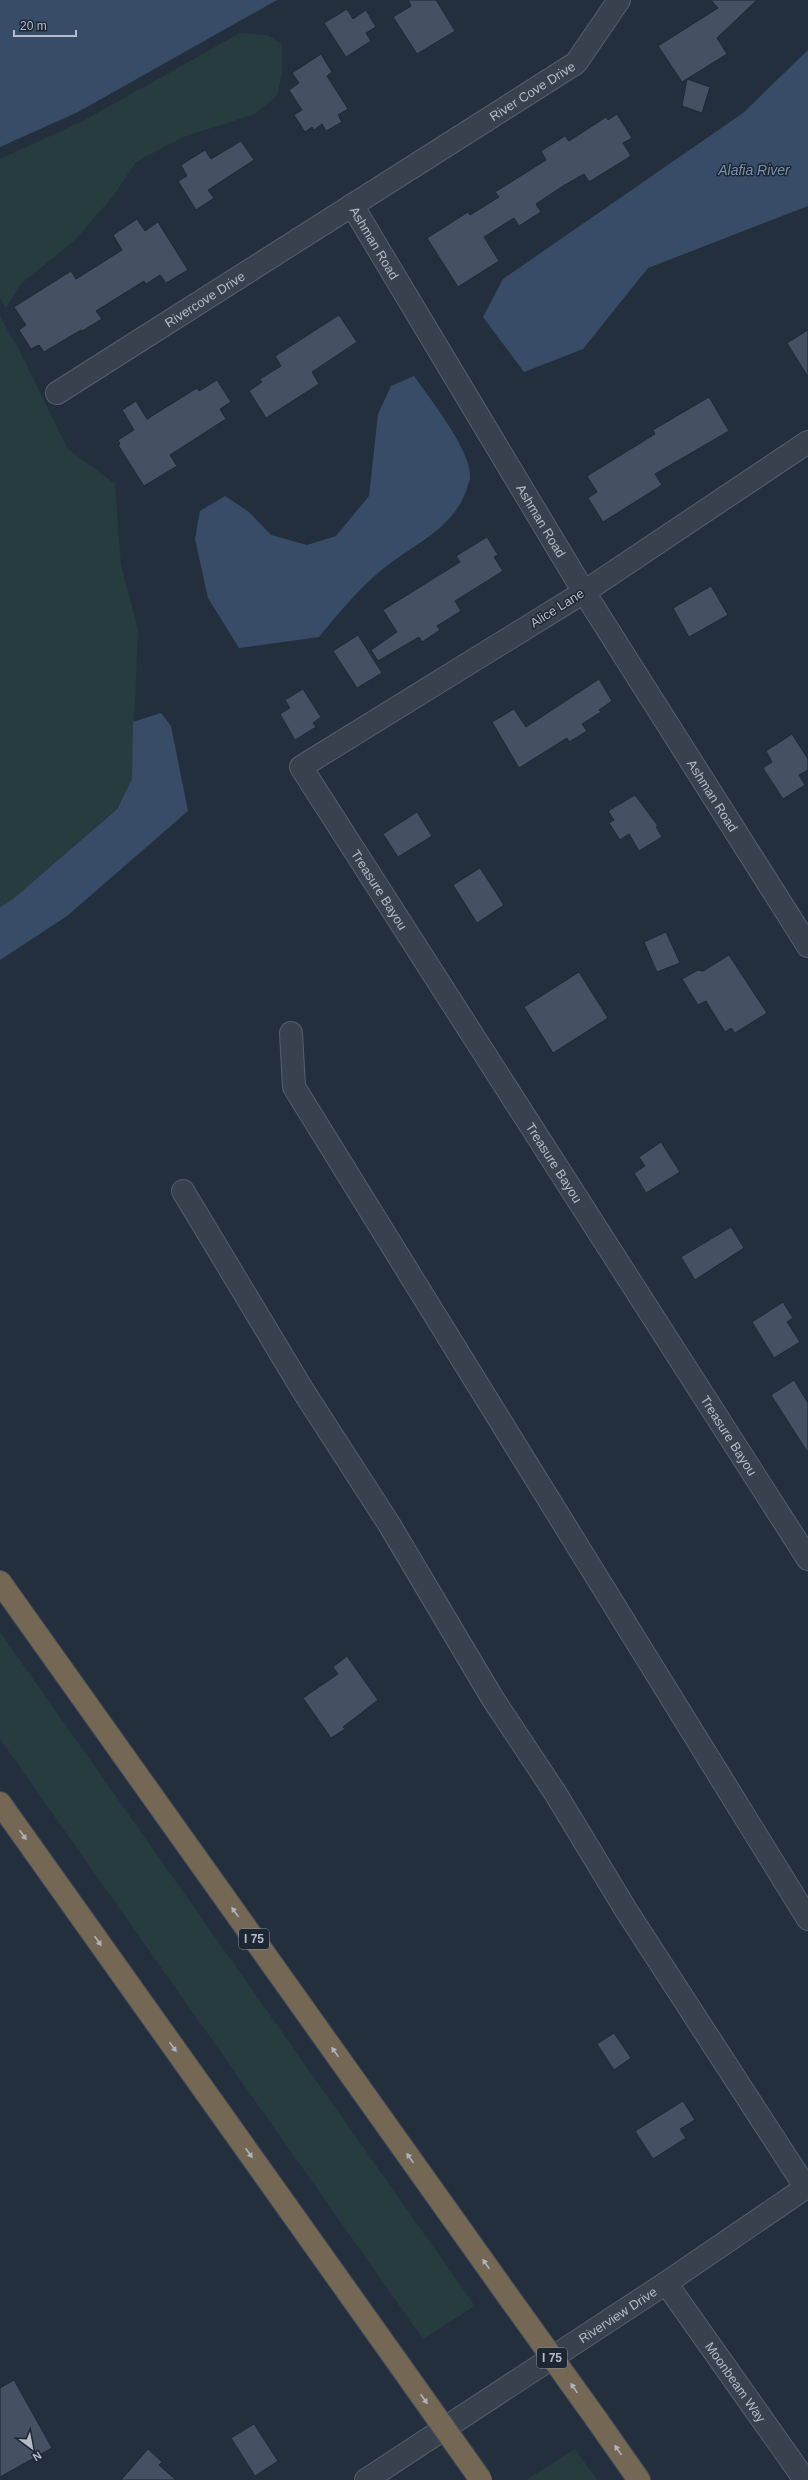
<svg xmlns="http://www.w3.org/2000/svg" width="808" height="2480" font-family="Helvetica,sans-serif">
<rect width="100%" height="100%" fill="#242f3e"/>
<path fill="#263c3f" d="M240,33L267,35L282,44V73L277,96L255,114L183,137L136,162L114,195L75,240L21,284L6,308L0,298V159L83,121Z
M0,316L19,350L68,449L115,484L121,565L138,630L132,779L116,809L13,899L0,907Z
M0,1632L475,2306L423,2339L0,1739Z
M575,2449L597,2480H526Z"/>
<path fill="#394c67" d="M0,0H277L78,112L0,147Z
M808,50V206L648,268L583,349L524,372L483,317L503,279L743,113Z
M414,376C430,399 470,449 470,476C471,479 468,484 467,488C455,528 414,544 384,568C360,587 338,614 319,637L239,648L208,598L195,539L200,511L225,496L249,512L271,535L307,545L336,536L369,496L378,414L391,386Z
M161,713L171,726L188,811L67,916L0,960V907L13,899L117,809L132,779L133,722Z"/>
<path fill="#455162" stroke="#1f2835" d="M408,0H436L455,31L417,54L393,17L411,6Z
M711,0H757L717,38L727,54L682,82L658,46L718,8Z
M347,9L353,19L366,10L376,27L366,33L371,41L346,57L324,23Z
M321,54L332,72L327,76L348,109L338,115L342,122L326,131L322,124L314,130L312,127L305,132L294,115L302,110L289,90L299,83L292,73Z
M687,79L710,87L702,113L682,106Z
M617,114L632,138L623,143L631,156L589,182L584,174L563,186L536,204L541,212L519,226L514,218L484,237L499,261L458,287L427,238L468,212L470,215L499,197L495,192L546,160L541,151L565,136L569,141L606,117L608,120Z
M241,141L254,160L208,190L214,198L196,210L178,181L187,176L181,165L205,150L211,159Z
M137,219L145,231L158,222L188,270L166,283L160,275L146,284L144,281L96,311L102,319L82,331L81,330L44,352L39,345L31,349L19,330L26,325L14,307L71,271L76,279L122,250L113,235Z
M339,315L357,342L312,372L319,384L266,418L249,391L262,382L260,379L281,366L275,356Z
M808,330V377L787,343Z
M217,380L231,402L220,409L226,419L170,455L177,466L144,486L118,445L120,444L118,440L134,430L122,410L136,401L147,419L197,388L199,391Z
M709,397L729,431L655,474L662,485L603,522L588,498L597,492L587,476L655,434L653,430Z
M487,537L498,555L494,557L503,571L455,601L461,611L437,626L440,630L422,642L419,637L378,661L371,650L397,632L383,610L460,562L456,556Z
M711,586L728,615L689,637L673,608Z
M358,635L382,673L357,688L333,651Z
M599,679L612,701L599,710L601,712L582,724L587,731L569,742L567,738L519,768L492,722L514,709L526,727Z
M303,689L321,717L313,723L316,727L295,740L280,714L290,708L285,700Z
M792,734L808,759V770L799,775L805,785L783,799L763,768L772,762L766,751Z
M635,795L658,826L656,827L662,837L639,851L629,834L620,840L609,823L614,820L608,811Z
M417,812L432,836L398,857L383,834Z
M480,868L504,905L477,923L453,885Z
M666,932L680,963L657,972L644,942Z
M729,955L767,1013L735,1033L731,1028L725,1032L706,1001L698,1005L682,979L698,970L703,971Z
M579,972L608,1018L553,1053L524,1007Z
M661,1142L680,1172L646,1193L634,1173L645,1166L639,1157Z
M731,1227L744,1248L695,1280L681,1257Z
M783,1302L793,1318L787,1322L800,1342L774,1358L752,1322Z
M794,1380L808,1403V1453L771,1395Z
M347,1656L378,1700L343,1727L345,1729L331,1738L303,1698L338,1674L333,1667Z
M614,2033L631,2058L614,2070L597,2044Z
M683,2101L695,2120L680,2129L686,2138L653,2159L635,2131Z
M14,2380L52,2448L0,2477V2388Z
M254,2424L278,2461L255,2476L231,2438Z
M148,2449L162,2462L159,2465L176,2480H121Z"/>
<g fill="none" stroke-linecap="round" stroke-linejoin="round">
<defs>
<g id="minor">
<path id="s1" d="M352,205L584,592L808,946"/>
<path id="s2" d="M57,393L576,63L619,0"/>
<path id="s3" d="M808,442L584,592L301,767L808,1559"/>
<path d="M291,1033L294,1087L808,1919"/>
<path d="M183,1191L302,1389L389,1524L493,1699L554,1791L626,1910L806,2188"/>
<path id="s4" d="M666,2283L805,2480"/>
<path id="s5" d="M366,2480L666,2283L808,2186"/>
</g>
<path id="highway" d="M0,1582L508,2296
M0,1803L401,2367
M597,2420L639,2480"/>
</defs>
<use href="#minor" stroke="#565f6c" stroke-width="24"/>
<use href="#highway" stroke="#434c59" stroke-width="24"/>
<use href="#minor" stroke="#38414e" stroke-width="22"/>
<use href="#highway" stroke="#746855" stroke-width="22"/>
<defs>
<path id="highway-bridge" d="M508,2296L597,2420
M401,2367L481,2480"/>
</defs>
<use href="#highway-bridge" stroke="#434c59" stroke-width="24" stroke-linecap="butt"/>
<use href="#highway-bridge" stroke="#746855" stroke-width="22"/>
</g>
<defs><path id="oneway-solid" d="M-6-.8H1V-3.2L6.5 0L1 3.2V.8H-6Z"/></defs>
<g fill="#aeb4bd">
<use href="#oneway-solid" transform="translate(23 1835) rotate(55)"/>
<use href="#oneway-solid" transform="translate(235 1912) rotate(-125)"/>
<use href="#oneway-solid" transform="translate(98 1941) rotate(55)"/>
<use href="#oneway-solid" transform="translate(173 2047) rotate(55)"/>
<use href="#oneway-solid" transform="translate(335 2052) rotate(-125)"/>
<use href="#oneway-solid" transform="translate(249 2153) rotate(55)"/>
<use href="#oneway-solid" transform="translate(410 2158) rotate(-125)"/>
<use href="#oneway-solid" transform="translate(486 2264) rotate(-125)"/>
<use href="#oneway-solid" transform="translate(574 2388) rotate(-125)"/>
<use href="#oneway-solid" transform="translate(424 2399) rotate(55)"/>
<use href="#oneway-solid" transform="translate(618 2450) rotate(-125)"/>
</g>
<g text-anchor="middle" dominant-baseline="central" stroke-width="3" stroke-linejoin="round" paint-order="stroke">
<g fill="#1d2633" stroke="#878f9c" stroke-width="1">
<rect x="239" y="1929" width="30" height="20" rx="3"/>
<rect x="537" y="2348" width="30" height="20" rx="3"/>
</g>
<g font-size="12" font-weight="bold" fill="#b4bcc9">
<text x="254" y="1939">I 75</text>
<text x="552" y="2358">I 75</text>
</g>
<g font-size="13" fill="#b4bcc9" stroke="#1d2633">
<text stroke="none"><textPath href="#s2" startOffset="563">River Cove Drive</textPath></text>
<text stroke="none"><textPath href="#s1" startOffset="44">Ashman Road</textPath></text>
<text stroke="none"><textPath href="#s2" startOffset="175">Rivercove Drive</textPath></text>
<text stroke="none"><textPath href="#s1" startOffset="368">Ashman Road</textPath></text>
<text transform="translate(557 608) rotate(-32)">Alice Lane</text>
<text stroke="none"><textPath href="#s1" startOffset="692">Ashman Road</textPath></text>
<text stroke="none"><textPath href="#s3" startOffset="748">Treasure Bayou</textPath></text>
<text stroke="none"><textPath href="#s3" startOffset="1072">Treasure Bayou</textPath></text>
<text stroke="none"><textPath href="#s3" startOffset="1396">Treasure Bayou</textPath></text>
<text stroke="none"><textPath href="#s5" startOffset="301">Riverview Drive</textPath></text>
<text stroke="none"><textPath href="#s4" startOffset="121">Moonbeam Way</textPath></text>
</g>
<g font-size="14" font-style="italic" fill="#7c92b1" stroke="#1d2633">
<text x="754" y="170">Alafia River</text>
</g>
</g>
<g transform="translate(32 2448) rotate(148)" stroke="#1d2633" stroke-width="3" paint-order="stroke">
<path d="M0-3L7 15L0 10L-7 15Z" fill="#b4bcc9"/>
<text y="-6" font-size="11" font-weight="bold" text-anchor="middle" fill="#b4bcc9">N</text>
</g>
<path d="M14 30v6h62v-6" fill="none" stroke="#b4bcc9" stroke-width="2"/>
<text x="20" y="30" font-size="12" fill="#b4bcc9" stroke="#1d2633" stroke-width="3" paint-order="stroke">20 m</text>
</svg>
